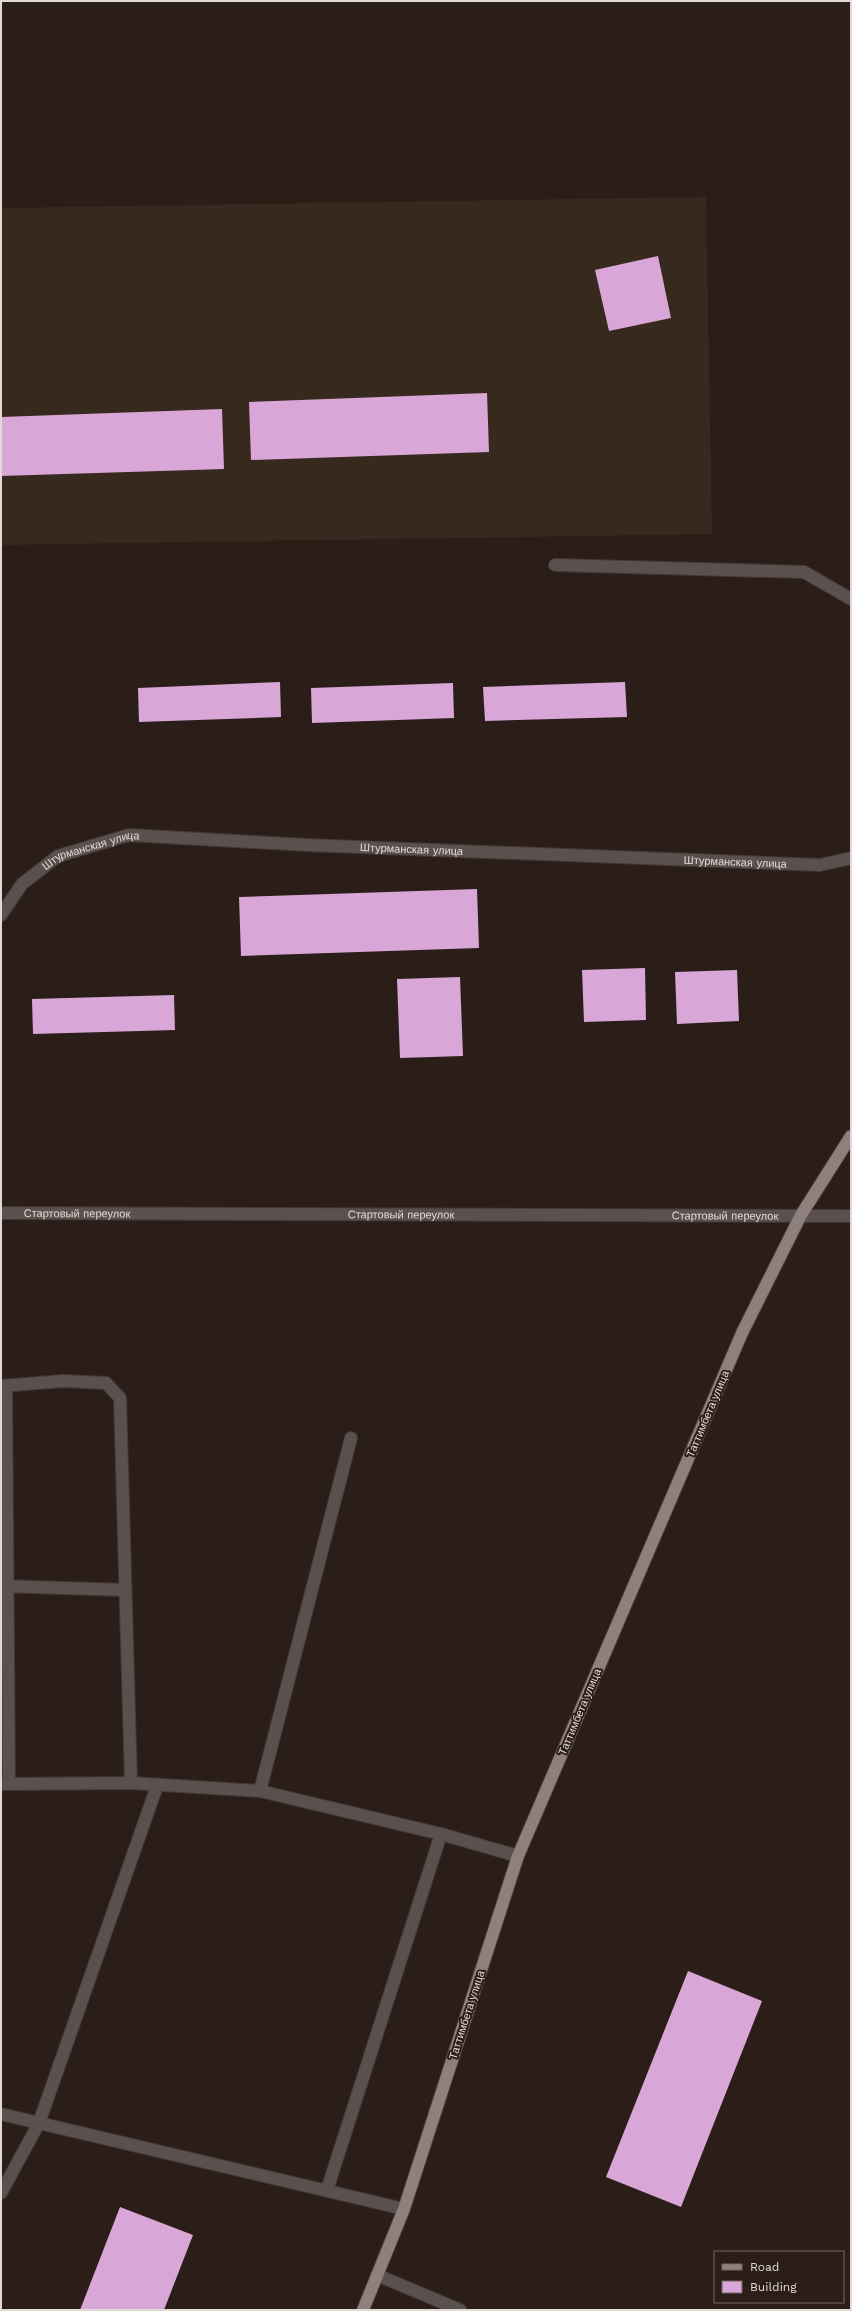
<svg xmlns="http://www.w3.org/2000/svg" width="852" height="2311" font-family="'Work Sans',sans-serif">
<rect width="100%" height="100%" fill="#2b1e18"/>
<path fill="#37291e" d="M706,197L712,534L1,545V208Z"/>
<path fill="#d8a6d7" d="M658,256L671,318L609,331L595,270Z
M487,393L489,452L251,460L249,402Z
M222,409L224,469L1,476V417Z
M280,682L281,717L139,722L138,688Z
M625,682L627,717L485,721L483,687Z
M453,683L454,718L312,723L311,688Z
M477,889L479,948L241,956L239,897Z
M645,968L646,1020L584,1022L582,970Z
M737,970L739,1021L677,1024L675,972Z
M460,977L463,1056L400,1058L397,979Z
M174,995L175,1030L33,1034L32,999Z
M688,1971L762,2001L681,2207L606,2177Z
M120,2207L193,2235L164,2310H80Z"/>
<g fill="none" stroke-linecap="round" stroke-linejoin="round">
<defs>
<g id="minor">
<path d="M555,565L804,572L851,599"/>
<path id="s1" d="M1,915L22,884L58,856L129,835L307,845L820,865L851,858"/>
<path id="s2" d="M1,1213L851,1216"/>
<path d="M1,1386L63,1381L106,1383L120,1398L131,1783"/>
<path d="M6,1386L9,1784"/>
<path d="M1,1586L125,1590"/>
<path d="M1,1784L131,1783L260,1791L441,1834L518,1856"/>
<path d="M260,1791L351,1438"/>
<path d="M1,2114L404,2209"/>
<path d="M327,2190L441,1834"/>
<path d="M1,2193L39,2123L157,1786"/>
<path d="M377,2275L460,2310"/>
</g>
<path id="major" d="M363,2310L404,2209L518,1856L742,1333L801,1215L851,1136"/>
</defs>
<use href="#minor" stroke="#453832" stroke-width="14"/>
<use href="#major" stroke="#453832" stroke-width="14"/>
<use href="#minor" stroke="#595150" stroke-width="12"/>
<use href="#major" stroke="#8f807e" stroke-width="12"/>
</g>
<g text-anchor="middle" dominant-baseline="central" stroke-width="4" stroke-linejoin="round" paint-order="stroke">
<g font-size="11" fill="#e2d9d5" stroke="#2b1e18">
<text stroke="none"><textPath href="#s1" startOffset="440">Штурманская улица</textPath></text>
<text stroke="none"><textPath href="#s1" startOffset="116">Штурманская улица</textPath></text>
<text stroke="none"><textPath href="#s1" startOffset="764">Штурманская улица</textPath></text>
<text stroke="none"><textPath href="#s2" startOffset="76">Стартовый переулок</textPath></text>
<text stroke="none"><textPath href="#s2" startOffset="400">Стартовый переулок</textPath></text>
<text stroke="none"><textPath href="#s2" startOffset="724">Стартовый переулок</textPath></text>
<text transform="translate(708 1414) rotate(-67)">Таттимбета улица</text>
<text transform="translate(580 1712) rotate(-67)">Таттимбета улица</text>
<text transform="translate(467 2015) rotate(-72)">Таттимбета улица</text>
</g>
</g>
<rect width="852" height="2311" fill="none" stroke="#e2d9d5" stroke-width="4"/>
<rect x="714" y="2251" width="130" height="52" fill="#2b1e18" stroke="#746964"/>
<rect x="722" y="2264" width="20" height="6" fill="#8f807e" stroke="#746964"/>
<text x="750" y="2271" font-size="12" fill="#e2d9d5">Road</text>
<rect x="722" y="2281" width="20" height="12" fill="#d8a6d7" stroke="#746964"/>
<text x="750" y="2291" font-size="12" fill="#e2d9d5">Building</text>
</svg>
